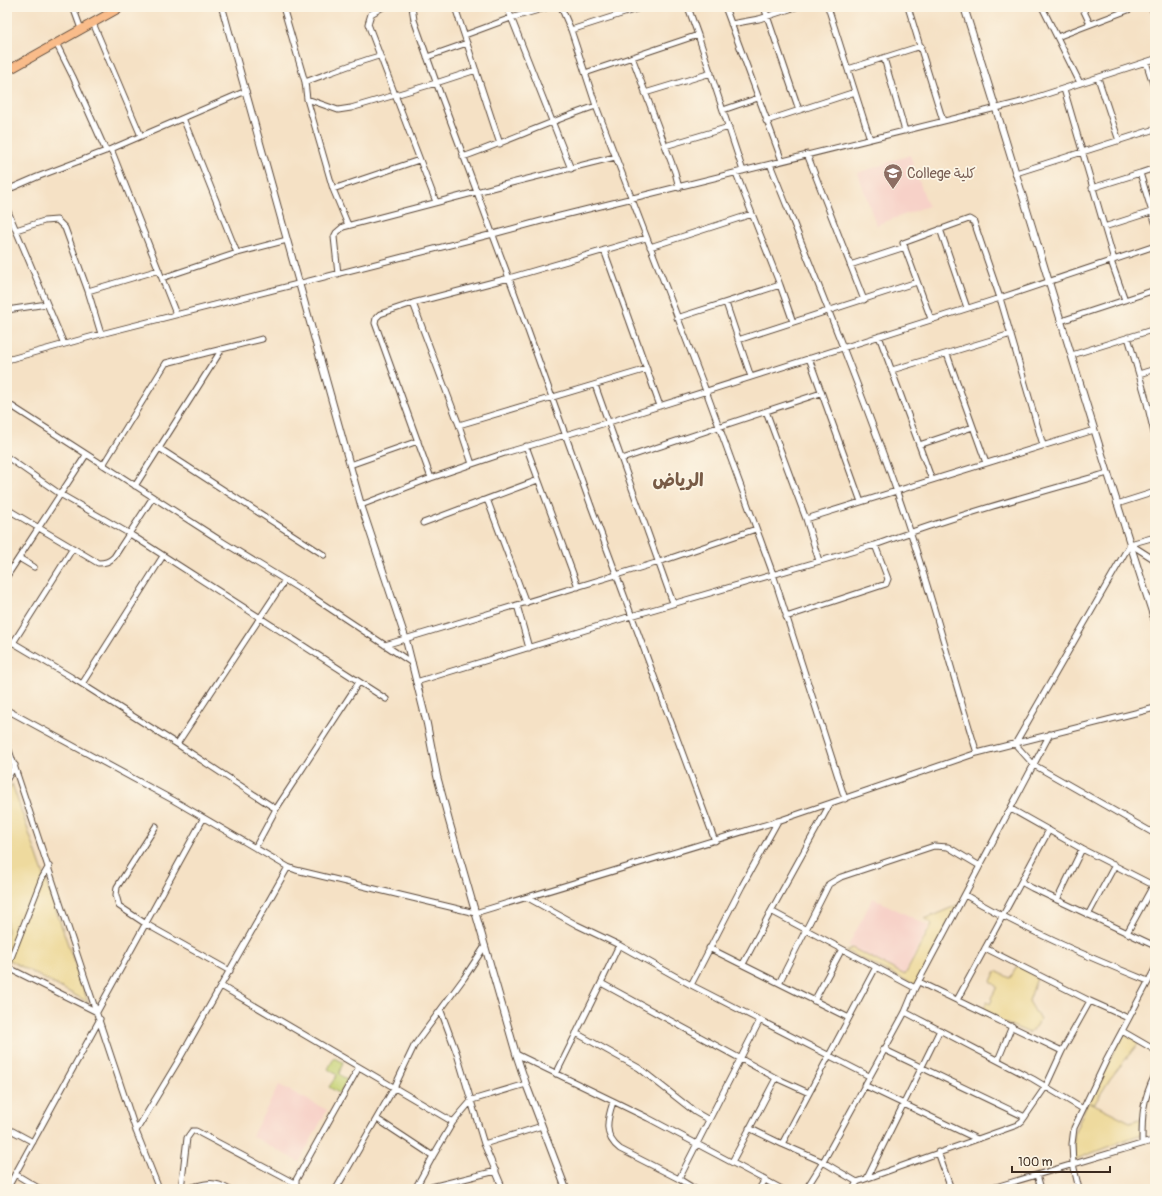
<svg xmlns="http://www.w3.org/2000/svg" width="1162" height="1196" font-family="Pangolin,'Playpen Sans Arabic',sans-serif">
<rect width="100%" height="100%" fill="#fcf5e5"/>
<filter id="ink" filterUnits="userSpaceOnUse"><feTurbulence type="fractalNoise" baseFrequency=".025" numOctaves="2"/><feDisplacementMap in="SourceGraphic" scale="8" xChannelSelector="R" yChannelSelector="G"/><feConvolveMatrix kernelMatrix="1 2 1 2 8 2 1 2 1" color-interpolation-filters="sRGB"/></filter>
<filter id="wash" filterUnits="userSpaceOnUse"><feTurbulence type="fractalNoise" baseFrequency=".012" numOctaves="4" result="noise"/><feDisplacementMap in="SourceGraphic" scale="16" xChannelSelector="R" yChannelSelector="G"/><feGaussianBlur stdDeviation="0.9" result="paint"/><feColorMatrix in="noise" values="0 0 0 0 0 0 0 0 0 0 0 0 0 0 0 0 0 1.4 0 .05"/><feComposite in="paint" operator="in"/></filter>
<g filter="url(#wash)">
<rect width="100%" height="100%" fill="#f5e1c5"/>
<path fill="#f7d1c8" d="M910,155L928,206L876,225L858,173Z
M873,898L929,926L904,975L848,946Z
M279,1085L327,1110L299,1162L252,1136Z"/>
<path fill="#c5d173" stroke="#807e48" d="M334,1058L343,1062L339,1074L347,1080L340,1094L329,1087L337,1075L328,1069Z"/>
<path fill="#eeda9e" stroke="#94825e" d="M12,784L88,1002L7,959V794Z
M960,904L917,986L846,951L852,948L905,975L932,924L925,919Z
M1018,965L1037,978L1029,1001L1040,1020L1030,1033L1004,1023L981,1012L987,1002L990,1004L992,1000L991,998L997,987L991,981L996,971L1010,978Z
M1123,1035L1131,1036L1140,1041L1110,1079L1095,1103L1090,1102L1130,1122L1142,1118L1141,1134L1074,1160V1134L1088,1101Z"/>
</g>
<g filter="url(#ink)">
<g fill="none" stroke-linecap="round" stroke-linejoin="round">
<defs>
<path id="minor" d="M73,7L81,29
M283,7L305,82
M383,7L371,14L368,24L436,202
M412,7L414,20L440,93L513,289L591,506L715,841
M455,7L500,144
M507,7L571,169
M561,7L571,30L596,106L706,391L773,574L845,799
M688,7L698,35
M725,7L782,161
M764,7L799,110
M828,7L870,139
M908,7L943,121
M1042,7L1080,83
M1082,7L1090,24
M1151,7L1155,15
M93,23L141,136
M731,24L759,19L796,7
M571,30L643,7
M465,35L511,18L549,7
M1057,37L1136,7
M56,43L73,77L106,151
M427,57L467,43
M632,57L675,172L679,188
M884,58L905,131
M1146,62L1155,90
M848,69L921,46
M585,73L698,35L743,171
M1098,78L1119,141
M1064,89L1114,260
M645,93L711,73
M307,99L338,110L351,108L436,83L476,70
M723,110L758,98
M183,118L237,253
M766,121L855,92
M665,146L729,127
M111,149L176,314
M807,154L864,300
M463,157C508,141 551,121 596,106
M770,164C814,274 859,384 898,495C928,580 950,668 977,753
M1155,168L1140,173L1155,222
M736,173L780,285L793,322
M1016,173L1155,129
M1092,188L1140,173
M333,189L419,160
M7,190L37,177L111,149L246,91
M7,209L64,344
M348,225L333,189L307,99L305,82C330,73 354,63 379,56
M1104,227L1154,211
M940,229L967,308
M16,230L44,221L57,220L65,228L88,291L101,334
M650,247L752,214
M604,250L660,406
M1111,261L1125,300
M850,265L905,247
M338,274L334,237L336,233L343,227L503,185L615,157
M162,278L237,253L287,240
M88,291L159,270
M413,303L459,425L472,464
M726,303L751,377
M7,310L47,304
M677,318L780,285
M931,319L903,243L969,219L974,222L1000,298L1043,445
M1061,321L1155,290
M879,336L932,480
M1128,337L1145,395L1155,437
M738,340L917,282
M947,354L986,463
M1072,355L1155,329
M809,358L861,502
M7,360L101,334L493,234L556,217L1025,101L1155,59
M892,370L1011,334
M1139,374L1155,369
M595,385L673,603
M7,403L218,539L311,596L412,663
M766,411L806,519L819,561
M459,425L647,369
M919,445L973,427
M526,446L578,587
M159,448L324,555
M7,457L60,494L130,534L386,699
M622,459L821,393
M103,465L166,363L262,339
M350,465L418,441
M431,478L375,323L376,318L380,314L413,303L509,278L646,238
M135,486L222,349
M487,499L526,603
M1117,504L1155,492
M361,505L431,478L505,453L609,422L1000,298L1155,246
M7,509L98,563C105,563 109,562 114,557L153,497
M806,519L1094,430
M423,523L538,480
M1155,537L1130,544L1015,744L1034,765L1155,834
M1130,544L1155,560
M19,558L34,567
M7,576L86,455
M517,605L529,648
M786,617L886,584L888,579L875,545
M7,639L71,677L177,744L276,809
M13,643L73,548
M385,645L659,562L756,529
M416,682L631,616L875,545C951,517 1030,495 1108,473
M82,684L163,556
M7,710L173,800L288,867L296,870L475,913L778,821L977,753L1155,708
M7,744L136,1131L159,1189
M177,744L285,580
M7,779L15,765
M1011,809L1082,849L1153,885
M156,826L117,887L116,895L119,906L146,924L230,971
M1049,830L1021,882L1032,888L1155,946
M255,848L276,809L359,682
M965,895C1023,929 1086,956 1148,981
M528,898L577,925L619,945L691,985L869,1076
M1057,900L1082,849
M771,911L830,804
M1088,915L1115,865
M1127,933L1155,882
M619,945L601,983L776,1078L809,1093
M709,948L849,1018
M985,948L1090,1001L1128,1018
M743,964L771,911L915,988
M7,967L97,1012L203,819
M7,968L42,878L49,866
M919,982L1062,1051
M779,983L829,884L841,877L934,846L948,847L980,866
M691,985L742,886L778,821
M221,986L453,1122
M957,1000L1021,882
M814,1001L842,949
M441,1011L457,1054L484,1144L503,1189
M905,1012L1033,1079L1083,1109
M1122,1031L1155,1050
M576,1033L639,1068L695,1112L709,1120
M883,1049L1025,1117
M516,1054L648,1118L782,1189
M998,1060L1012,1026
M556,1074L601,983
M864,1085L977,1139
M613,1102C607,1120 603,1136 620,1149L679,1179L695,1189
M377,1119L433,1156
M7,1128L33,1142
M749,1128L782,1144L823,1162L857,1182
M136,1131L180,1058L288,867
M1142,1143C1142,1116 1142,1101 1155,1075
M484,1144L542,1126
M782,1144L876,967
M938,1152L951,1189
M732,1162L776,1078
M15,1174L40,1189
M1037,1175L1041,1189
M867,1178L940,1030
M679,1179L760,1020
M7,1189L100,1019
M181,1189L187,1138L192,1131H196L296,1184
M185,1189C203,1185 211,1179 228,1189
M299,1189L296,1184V1180L359,1067
M336,1189L394,1088L414,1046L464,978L485,946
M415,1189L433,1156L453,1122L472,1100L526,1084
M423,1189L496,1171
M759,1189L765,1180
M806,1189L823,1162L905,1012L915,988L1050,734
M853,1189L857,1182L1017,1125L1022,1121L1046,1086L1062,1051L1090,1001
M989,1189L1155,1140
M1079,1189L1073,1164L1072,1144L1074,1128L1106,1061L1155,969"/>
<path id="tertiary" d="M222,7L361,505L406,640L427,724L437,776L449,821L516,1054L526,1084L566,1189
M964,7C1029,211 1088,417 1155,621"/>
<path id="primary" d="M7,71L121,7"/>
</defs>
<use href="#minor" stroke="#574537" stroke-width="7"/>
<use href="#tertiary" stroke="#574537" stroke-width="8"/>
<use href="#primary" stroke="#574537" stroke-width="10"/>
<use href="#minor" stroke="#fff" stroke-width="5"/>
<use href="#tertiary" stroke="#fff" stroke-width="6"/>
<use href="#primary" stroke="#f9bc8a" stroke-width="8"/>
</g>
</g>
<defs>
<symbol id="school-pin" viewBox="-11 -11 22 30"><path d="M0 17L-7.5 6A9.5 9.5 0 1 1 7.5 6Z" fill="#8d6e63" stroke="#fcf5e5"/><path d="M0-5L7-2L0 1L-7-2ZM-4 1L0 2.5L4 1V4Q0 6-4 4Z" fill="#fff"/></symbol>
</defs>
<g fill-rule="evenodd">
<use href="#school-pin" x="882" y="162" width="22" height="30"/>
</g>
<g text-anchor="middle" dominant-baseline="central" stroke-width="3.5" stroke-linejoin="round" paint-order="stroke">
<g font-size="14" fill="#785e54" stroke="#fcf5e5" text-anchor="start">
<text x="907" y="173">College كلية</text>
</g>
<g font-size="18" font-weight="bold" fill="#785b46" stroke="#fcf5e5">
<text x="678" y="480">الرياض</text>
</g>
</g>
<rect width="1162" height="1196" fill="none" stroke="#fcf5e5" stroke-width="24"/>
<path d="M1012 1166v6h98v-6" fill="none" stroke="#3b2a1e" stroke-width="2"/>
<text x="1018" y="1166" font-size="12" fill="#3b2a1e" stroke="#fcf5e5" stroke-width="3" paint-order="stroke">100 m</text>
</svg>
